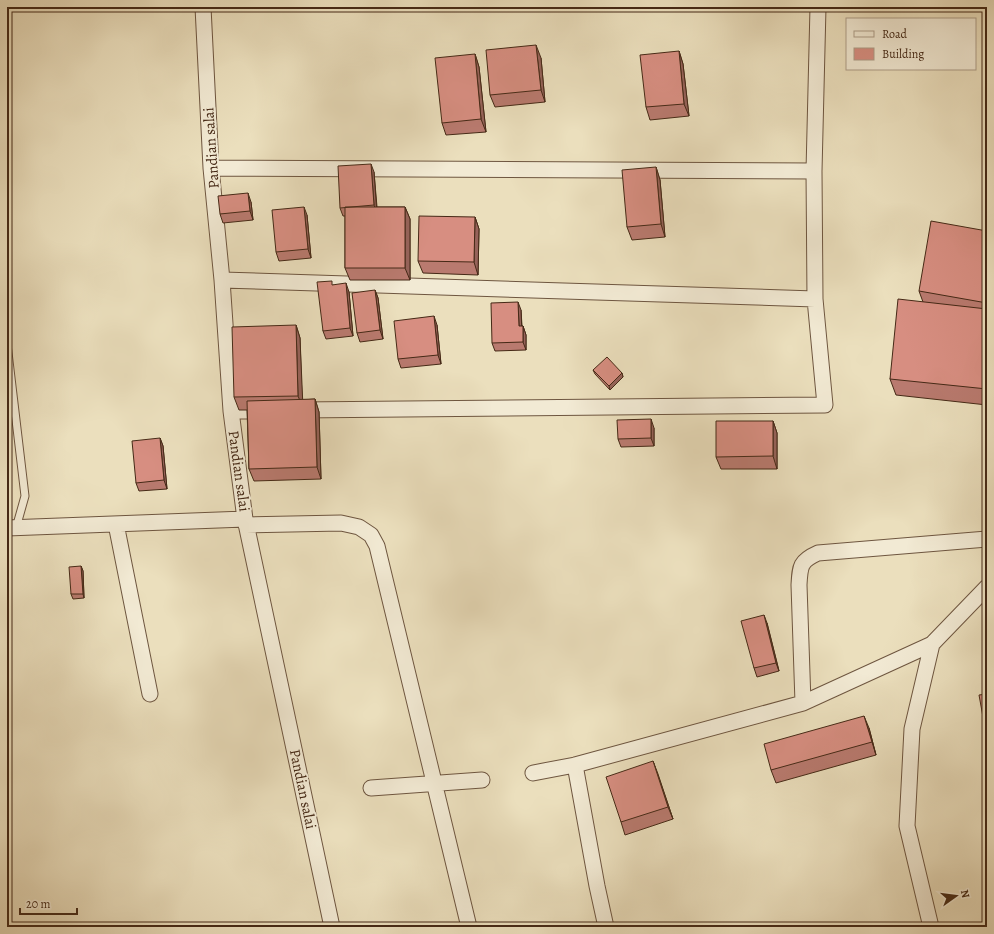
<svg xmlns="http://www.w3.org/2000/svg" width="994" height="934" font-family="Alegreya,serif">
<rect width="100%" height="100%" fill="#ebdfbd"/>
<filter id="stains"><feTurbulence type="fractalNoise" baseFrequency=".005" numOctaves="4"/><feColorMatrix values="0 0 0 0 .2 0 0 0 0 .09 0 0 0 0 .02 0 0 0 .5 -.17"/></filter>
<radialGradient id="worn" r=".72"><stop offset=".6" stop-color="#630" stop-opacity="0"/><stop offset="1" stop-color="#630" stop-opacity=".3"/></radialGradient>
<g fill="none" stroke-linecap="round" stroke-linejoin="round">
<defs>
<path id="service" d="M7,344L25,496L16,528"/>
<path id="minor" d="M203,7L211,168L222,280L231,411L245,519L332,927
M211,168L814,171
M222,280L815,299
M299,410L825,405L815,299L814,171L818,7
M231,411H267
M116,524L150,694
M246,525L341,523L359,527L371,535L377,546L469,927
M7,528L245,519
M803,703L799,585C800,566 800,561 818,553L987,539
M575,765L597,886L606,927
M533,773L575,765L803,703L932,644L987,587
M371,788L482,780
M931,927L907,826L912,729L932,644"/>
</defs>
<use href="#service" stroke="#6e5640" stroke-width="9"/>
<use href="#minor" stroke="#6e5640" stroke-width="17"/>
<use href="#service" stroke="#f2ead4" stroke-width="7"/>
<use href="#minor" stroke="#f2ead4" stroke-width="15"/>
</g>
<path fill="#b97a6f" stroke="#452916" d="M679,51L683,64L689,116L650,120L646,107Z
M475,54L479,67L486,132L446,135L442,123Z
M541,58L545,102L495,107L490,95Z
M656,167L660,180L665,237L632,240L627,227Z
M374,172L377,207H405L410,219V280H350L345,268V216H343L340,208Z
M251,202L253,220L223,223L220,214Z
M307,215L311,258L279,261L276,252Z
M475,217L479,229L478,275L423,273L418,261Z
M987,231V405L896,395L890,379L923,302L919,291Z
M333,285L349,292L353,336L326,339L323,331Z
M375,290L378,298L383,339L360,342L357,333Z
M521,310L522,326H523L526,335V350L495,351L492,343Z
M296,325L300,338L302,400L315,399L319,412L321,479L254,481L249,469L247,410H239L234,397Z
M437,325L441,364L401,368L398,359Z
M593,370L622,373L623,377L610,390L595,374Z
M773,421L777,433V469H721L716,457Z
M654,428V446L621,447L618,439Z
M160,438L163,446L167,489L139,491L136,483Z
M81,566L83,571L84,598L73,599L71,594Z
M767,623L779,671L757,677L754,668Z
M987,694V728L983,717Z
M869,728L876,755L776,783L771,770Z
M653,761L673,819L625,835L621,822Z"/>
<path fill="#96635a" stroke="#452916" d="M536,45L541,58L545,102L541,90Z
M679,51L683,64L689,116L684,104Z
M475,54L479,67L486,132L481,119Z
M371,164L374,172L377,214L374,205Z
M656,167L660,180L665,237L661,224Z
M248,193L251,202L253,220L250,211Z
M304,207L307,215L311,258L308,249Z
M405,207L410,219V280L405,268Z
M475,217L479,229L478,275L474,262Z
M346,283L349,292L353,336L350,328Z
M375,290L378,298L383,339L380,330Z
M518,302L521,310L522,335L519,326Z
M434,316L437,325L441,364L438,355Z
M296,325L300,338L303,408L298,396Z
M523,326L526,335V350L523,342Z
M622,373L623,377L610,390L609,386Z
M315,399L319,412L321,479L317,467Z
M651,419L654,428V446L651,438Z
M773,421L777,433V469L773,456Z
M160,438L163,446L167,489L164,480Z
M81,566L83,571L84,598L83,594Z
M764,615L767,623L779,671L776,663Z
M864,716L869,728L876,755Z
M653,761L658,774L673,819L668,807Z"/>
<path fill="#d78e81" stroke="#452916" d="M536,45L541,90L490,95L486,50Z
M679,51L684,104L646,107L640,55Z
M475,54L481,119L442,123L435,58Z
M371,164L374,205L340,208L338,166Z
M656,167L661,224L627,227L622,170Z
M248,193L250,211L220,214L218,196Z
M304,207L308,249L276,252L272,210Z
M345,207H405V268H345Z
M419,216L475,217L474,262L418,261Z
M931,221L987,231V303L919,291Z
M332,281V285L346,283L350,328L323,331L317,282Z
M375,290L380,330L357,333L352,293Z
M898,299L987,309V389L890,379Z
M518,302L519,326H523V342L492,343L491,303Z
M434,316L438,355L398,359L394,321Z
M296,325L298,396L234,397L232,327Z
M607,357L622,373L609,386L593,370Z
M315,399L317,467L249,469L247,401Z
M651,419V438L618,439L617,420Z
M716,421H773V456L716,457Z
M160,438L164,480L136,483L132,441Z
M81,566L83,594H71L69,567Z
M764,615L776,663L754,668L741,621Z
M987,694V717H983L979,695Z
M864,716L872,742L771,770L764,744Z
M653,761L668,807L621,822L606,777Z"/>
<g text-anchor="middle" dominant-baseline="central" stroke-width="4" stroke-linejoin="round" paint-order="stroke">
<g font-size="15" fill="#452916" stroke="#f2ead4">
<text transform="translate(211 148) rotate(-94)">Pandian salai</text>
<text transform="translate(239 471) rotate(82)">Pandian salai</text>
<text transform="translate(303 789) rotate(78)">Pandian salai</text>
</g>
</g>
<rect width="994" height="934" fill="none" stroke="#ebdfbd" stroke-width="24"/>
<rect x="8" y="8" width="978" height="918" fill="none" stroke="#452916" stroke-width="2"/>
<rect x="12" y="12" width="970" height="910" fill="none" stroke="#452916"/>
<rect x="846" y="18" width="130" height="52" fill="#f2ead4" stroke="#ad9d88"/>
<rect x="854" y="31" width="20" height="6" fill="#f2ead4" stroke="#ad9d88"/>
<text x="882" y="38" font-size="12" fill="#452916">Road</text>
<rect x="854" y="48" width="20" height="12" fill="#d78e81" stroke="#ad9d88"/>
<text x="882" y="58" font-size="12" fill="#452916">Building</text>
<g transform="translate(956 896) rotate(76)" stroke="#f2ead4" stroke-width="3" paint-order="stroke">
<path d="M0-3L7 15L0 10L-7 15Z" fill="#452916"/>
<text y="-6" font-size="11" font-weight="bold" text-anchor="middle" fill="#452916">N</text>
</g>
<path d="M20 908v6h57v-6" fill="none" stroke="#452916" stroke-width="2"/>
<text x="26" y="908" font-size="12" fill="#452916" stroke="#f2ead4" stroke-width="3" paint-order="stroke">20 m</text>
<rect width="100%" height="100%" filter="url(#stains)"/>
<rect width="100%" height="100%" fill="url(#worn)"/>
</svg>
